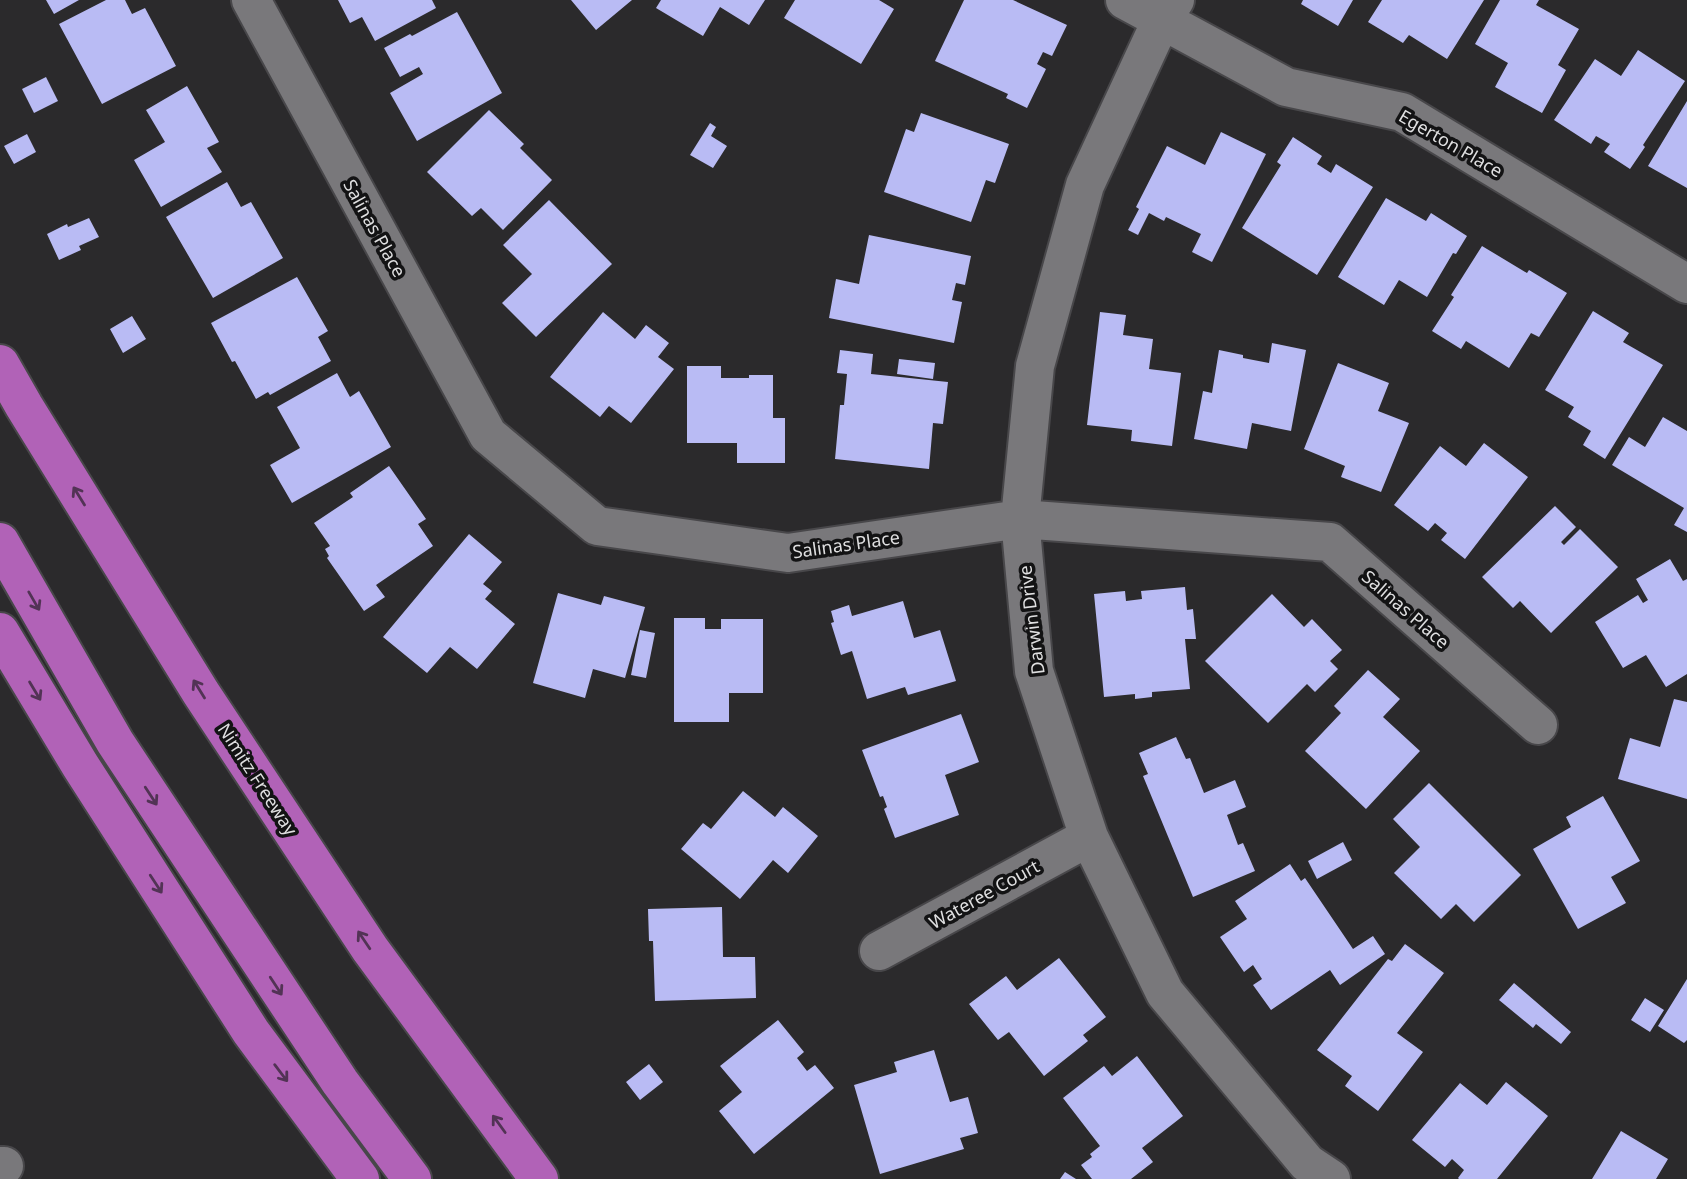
<svg xmlns="http://www.w3.org/2000/svg" width="1687" height="1179" font-family="'Noto Sans',sans-serif">
<rect width="100%" height="100%" fill="#2b2a2c"/>
<path fill="#b9bbf4" d="M46,0H79L54,14Z
M106,0H125L132,14L145,8L176,66L102,104L59,24Z
M338,0H432L436,8L375,41L362,17L350,23Z
M571,0H632L596,30Z
M661,0H765L749,25L720,7L703,36L656,8Z
M795,0H879L894,9L861,64L784,18Z
M964,0H1013L1067,25L1052,56L1043,52L1037,64L1046,69L1027,108L1006,98L1008,94L935,61Z
M1303,0H1353L1338,26L1301,4Z
M1382,0H1484L1447,59L1409,35L1403,43L1368,22Z
M1500,0H1539L1536,5L1579,29L1558,65L1566,70L1542,113L1495,87L1508,63L1475,44Z
M457,12L502,93L417,141L390,93L423,74L419,67L400,77L384,48L410,34L412,36Z
M1638,50L1685,81L1643,145L1645,147L1630,169L1604,152L1610,144L1596,136L1591,144L1554,120L1595,59L1621,76Z
M46,77L58,101L34,113L22,89Z
M187,86L219,142L207,148L222,172L161,207L134,160L165,142L146,110Z
M1687,101V188L1648,166Z
M489,110L524,144L520,148L552,180L503,230L481,208L472,216L427,172Z
M921,113L1009,144L995,183L986,180L971,222L884,192L906,129L914,132Z
M710,123L716,127L711,136L727,146L713,168L690,155Z
M1221,132L1266,154L1212,262L1192,252L1201,234L1166,217L1164,221L1149,213L1138,235L1128,230L1139,209L1136,207L1167,146L1205,165Z
M27,134L36,152L14,164L4,146Z
M1293,137L1322,156L1317,164L1331,173L1336,164L1373,187L1317,275L1242,228L1281,165L1277,162Z
M227,182L241,207L251,202L283,258L213,298L166,217Z
M1386,198L1426,221L1431,213L1467,236L1456,254L1453,253L1427,297L1399,280L1384,305L1338,277Z
M549,200L612,264L536,337L502,303L532,274L503,245Z
M89,218L99,237L79,246L81,250L59,260L47,234L67,224L68,227Z
M869,235L971,256L965,285L956,283L952,300L962,302L954,343L829,318L836,279L859,284Z
M1482,246L1527,273L1529,270L1567,293L1539,337L1531,333L1509,368L1466,341L1461,349L1432,331L1454,297L1451,295Z
M297,277L328,331L318,337L331,361L270,395L268,392L256,399L235,361L232,362L211,323Z
M1593,311L1629,333L1623,342L1663,365L1605,459L1583,445L1591,431L1568,417L1574,407L1545,390Z
M603,312L635,339L646,325L669,343L658,357L674,369L631,423L609,406L600,417L550,377Z
M1100,312L1126,315L1123,335L1153,339L1149,369L1181,373L1172,446L1131,441L1132,430L1087,425Z
M132,316L146,339L123,353L110,329Z
M1272,343L1306,350L1291,431L1252,423L1247,449L1194,439L1203,391L1212,393L1219,350L1243,355V358L1269,363Z
M840,350L873,354L871,374L948,382L943,424L933,423L929,469L835,459L840,405H844L847,374L837,373Z
M899,359L935,363L933,379L897,374Z
M1338,363L1389,383L1378,411L1409,423L1381,492L1341,477L1345,466L1304,449Z
M687,366H721V378H749V375H773V418H785V463H737V443H687Z
M337,373L350,397L359,391L391,447L292,503L270,465L300,448L277,407Z
M1663,417L1687,431V532L1674,525L1684,508L1612,465L1629,437L1645,447Z
M1484,443L1528,477L1465,559L1441,540L1447,533L1435,523L1428,531L1394,505L1440,446L1466,466Z
M389,466L426,519L418,524L433,546L376,585L385,597L364,611L327,558L329,556L325,549L330,546L314,523L353,497L350,493Z
M1555,506L1576,527L1561,542L1564,545L1580,529L1618,567L1551,633L1520,601L1513,608L1482,577Z
M469,534L502,562L483,584L492,591L485,599L515,624L477,669L450,647L427,673L383,637Z
M1670,559L1683,581L1687,579V674L1666,687L1646,655L1623,668L1595,622L1638,595L1643,603L1648,600L1636,579Z
M1185,587L1187,610L1193,609L1196,639H1185L1190,689L1152,692V697L1135,699V694L1104,697L1094,594L1125,591L1126,601L1142,599L1141,591Z
M558,593L601,605L604,596L645,607L625,678L593,669L585,698L533,683Z
M1272,594L1304,627L1312,619L1342,650L1330,661L1338,669L1315,692L1307,684L1268,723L1205,661Z
M903,601L914,638L940,630L956,681L908,695L905,687L867,699L852,651L841,655L831,623L834,622L831,611L849,605L852,616Z
M674,618H705V629H721V619H763V693H729V722H674Z
M640,630L655,633L646,678L631,675Z
M1368,670L1400,699L1383,717L1420,751L1366,809L1305,751L1341,713L1334,706Z
M1674,699L1687,702V799L1618,779L1630,738L1660,747Z
M961,714L979,762L945,775L959,815L895,838L884,809L887,807L883,796L880,797L862,750Z
M1176,737L1186,759L1190,758L1204,793L1235,780L1246,807L1227,815L1238,845L1243,843L1255,871L1193,897L1143,776L1148,774L1139,753Z
M1429,783L1521,875L1474,922L1456,904L1441,919L1394,873L1420,847L1393,819Z
M743,791L775,817L783,807L818,836L788,873L773,860L740,899L681,849L703,823L711,829Z
M1603,796L1640,861L1611,877L1626,903L1578,929L1533,849L1571,827L1566,817Z
M1343,842L1352,860L1317,879L1308,861Z
M1290,864L1301,881L1305,878L1353,949L1373,936L1385,954L1340,985L1330,970L1271,1010L1253,985L1262,979L1253,965L1244,972L1220,937L1247,919L1235,901Z
M722,907L723,957H755L756,998L655,1001L653,941H649L648,909Z
M1405,944L1444,973L1397,1033L1423,1052L1378,1111L1345,1086L1352,1076L1317,1050L1388,959L1392,961Z
M1059,958L1106,1017L1083,1035L1088,1041L1044,1076L1009,1032L998,1040L969,1004L1006,976L1017,990Z
M1687,979V1040L1684,1043L1658,1026Z
M1514,983L1571,1032L1561,1044L1536,1024L1533,1028L1499,1000Z
M1645,998L1664,1010L1650,1032L1631,1020Z
M778,1020L804,1052L797,1058L807,1071L815,1065L834,1088L754,1154L719,1111L742,1092L720,1066Z
M934,1050L950,1102L968,1097L978,1133L960,1138L964,1149L880,1174L854,1085L897,1072L894,1062Z
M1137,1056L1183,1116L1142,1148L1153,1162L1131,1179H1092L1081,1165L1092,1157L1090,1154L1100,1146L1063,1098L1104,1066L1112,1076Z
M649,1064L663,1082L640,1100L626,1082Z
M1506,1082L1548,1116L1497,1179H1459L1458,1178L1464,1170L1452,1159L1445,1167L1412,1140L1460,1083L1487,1105Z
M1621,1131L1668,1159L1656,1179H1592Z
M1065,1172L1076,1179H1060Z"/>
<g fill="none" stroke-linecap="round" stroke-linejoin="round">
<defs>
<path id="minor" d="M251,0L488,435L597,526L788,553L1020,519L1330,542L1538,725
M1125,0L1286,87L1402,112L1687,284
M1175,0L1161,21L1085,185L1035,366L1020,519L1034,671L1089,837L1165,993L1307,1163L1331,1179
M879,951L1089,837
M0,1166H4"/>
<path id="highway" d="M0,364L24,406L201,693L370,949L539,1179
M0,542L115,742L340,1082L412,1179
M0,632L80,765L251,1032L360,1179"/>
</defs>
<use href="#minor" stroke="#48474a" stroke-width="42"/>
<use href="#highway" stroke="#48474a" stroke-width="42"/>
<use href="#minor" stroke="#79787b" stroke-width="38"/>
<use href="#highway" stroke="#b162b7" stroke-width="38"/>
</g>
<defs><path id="oneway-shaft" d="M-6 0H5M1.5-3L5.5 0L1.5 3" fill="none" stroke-width="1.6" stroke-linecap="round" stroke-linejoin="round" transform="scale(1.75)"/></defs>
<g stroke="#523355">
<use href="#oneway-shaft" transform="translate(79 496) rotate(-122)"/>
<use href="#oneway-shaft" transform="translate(34 601) rotate(60)"/>
<use href="#oneway-shaft" transform="translate(199 689) rotate(-122)"/>
<use href="#oneway-shaft" transform="translate(35 691) rotate(59)"/>
<use href="#oneway-shaft" transform="translate(151 796) rotate(57)"/>
<use href="#oneway-shaft" transform="translate(156 884) rotate(57)"/>
<use href="#oneway-shaft" transform="translate(364 940) rotate(-124)"/>
<use href="#oneway-shaft" transform="translate(276 986) rotate(57)"/>
<use href="#oneway-shaft" transform="translate(281 1073) rotate(53)"/>
<use href="#oneway-shaft" transform="translate(499 1124) rotate(-126)"/>
</g>
<g text-anchor="middle" dominant-baseline="central" stroke-width="7" stroke-linejoin="round" paint-order="stroke">
<g font-size="18" fill="#dfdfe0" stroke="#131314">
<text transform="translate(1451 143) rotate(30)">Egerton Place</text>
<text transform="translate(375 228) rotate(61)">Salinas Place</text>
<text transform="translate(846 544) rotate(-8)">Salinas Place</text>
<text transform="translate(1406 609) rotate(41)">Salinas Place</text>
<text transform="translate(1031 620) rotate(-97)">Darwin Drive</text>
<text transform="translate(258 779) rotate(57)">Nimitz Freeway</text>
<text transform="translate(984 894) rotate(-29)">Wateree Court</text>
</g>
</g>
</svg>
